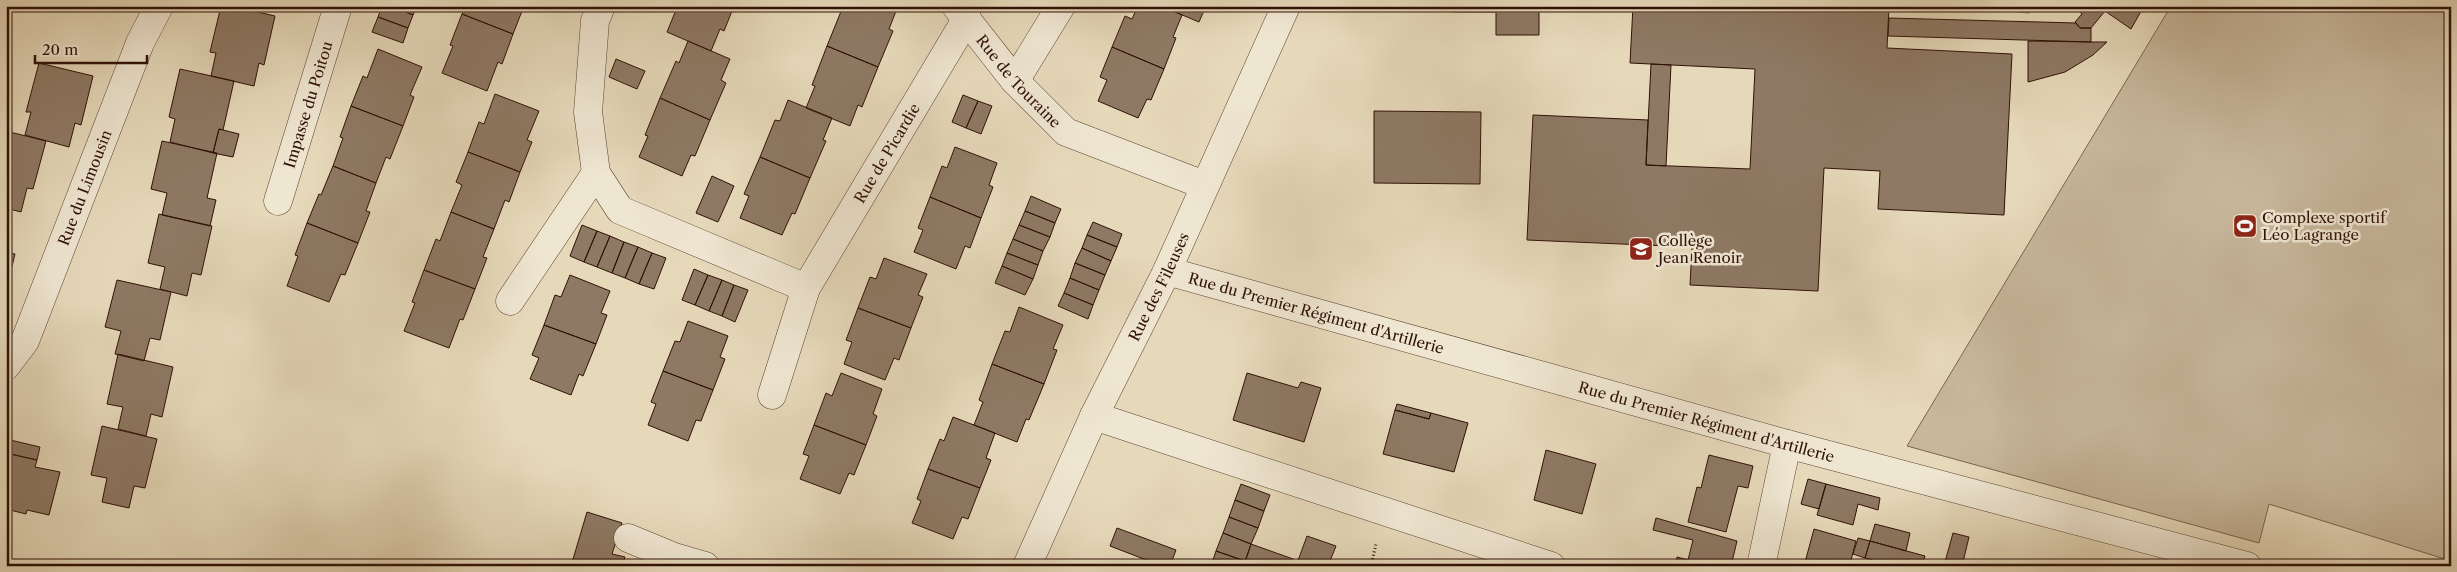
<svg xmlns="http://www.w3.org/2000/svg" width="2457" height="572" font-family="'Libre Caslon Text',serif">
<rect width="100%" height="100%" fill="#e6d9ba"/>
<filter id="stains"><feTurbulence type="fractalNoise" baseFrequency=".004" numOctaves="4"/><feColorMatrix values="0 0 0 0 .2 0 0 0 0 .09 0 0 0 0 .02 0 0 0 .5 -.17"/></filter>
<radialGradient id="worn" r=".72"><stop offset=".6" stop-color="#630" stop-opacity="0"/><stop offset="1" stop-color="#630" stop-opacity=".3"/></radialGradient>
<path fill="#c7b79b" stroke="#7b6450" d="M1956,6H2029V13Z
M2171,6H2451V561L2269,504L2259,543L1907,446Z"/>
<path fill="#8e7964" stroke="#2f1106" d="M221,6H232L275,16L264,65L259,63L254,86L211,76L216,53L210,52Z
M382,6H391L413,15L408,28L378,17Z
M391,6H417L413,15Z
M465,6H524L513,34L462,14Z
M674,6H734L724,31L720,29L711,51L667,32L676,10L673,9Z
M848,6H898L889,29L893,31L878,67L827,46L842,9L846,10Z
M1138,6H1161L1182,15L1173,37L1176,38L1164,69L1112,47L1125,16L1132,19Z
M1161,6H1206L1199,22Z
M1453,6H1539V35H1496V12H1453Z
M1633,6H1889L1887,48L2012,54L2004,215L1878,209L1880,171L1824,168L1818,291L1690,285L1692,247L1527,240L1533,115L1648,120L1646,165L1750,169L1755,69L1630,63Z
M2073,6H2144L2131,29L2105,11L2091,28H2080L2075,22L2082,14Z
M462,14L513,34L502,64L498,62L487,91L442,73L453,46L450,45Z
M378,17L408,28L403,43L372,32Z
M1889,18L2076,23L2080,28H2091V42L1888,36Z
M688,41L730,59L721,80L726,83L710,120L660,98L676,61L679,63Z
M2028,41L2091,42H2107L2093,55L2065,72L2028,82Z
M827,46L878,67L862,107L858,105L850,126L806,108L815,86L812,85Z
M1112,47L1164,69L1151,100L1147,99L1138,118L1098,101L1107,80L1100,77Z
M378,49L422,67L410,95L414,97L403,126L351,106L363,76L367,78Z
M616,59L645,71L637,89L609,77Z
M39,63L93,76L81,125L75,123L69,147L25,135L31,112H26Z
M1651,64L1671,65L1666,166L1646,165Z
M180,69L234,81L223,130L219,129L213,153L170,142L175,119L169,117Z
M495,94L539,111L527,140L532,142L520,172L468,152L479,122L484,124Z
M963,95L978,101L966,128L952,122Z
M660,98L710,120L695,156L691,155L682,176L639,157L648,136L645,135Z
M788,100L832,118L823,140L826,141L810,178L760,157L775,120L780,121Z
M978,101L992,106L981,134L966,128Z
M351,106L403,126L390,159L386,157L376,183L333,166L343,138L340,137Z
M1374,111L1481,112L1480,184L1374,183Z
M219,129L239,134L233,157L213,153Z
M6,131L46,141L33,189L27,188L21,212L6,208Z
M162,141L217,153L207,198L216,200L210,226L162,215L167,193L151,189Z
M955,147L997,163L989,185L993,187L981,218L930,197L942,166L947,168Z
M468,152L520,172L509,202L505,200L494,229L451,212L462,185L456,182Z
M760,157L810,178L795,214L792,213L782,235L740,218L749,196L744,194Z
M333,166L376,183L366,211L370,212L358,243L307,223L319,194L321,195Z
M712,176L734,186L718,222L696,213Z
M1031,196L1061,209L1055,223L1025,211Z
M930,197L981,218L970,248L965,246L956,269L914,252L923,230L918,228Z
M1025,211L1055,223L1050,237L1019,225Z
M451,212L494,229L483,257L487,258L475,289L424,270L436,239L440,241Z
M159,214L212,226L201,275L192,273L187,296L160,289L165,267L148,263Z
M1093,222L1122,234L1117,247L1087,235Z
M307,223L358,243L345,275L341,274L329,302L287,286L298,256L295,255Z
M582,225L597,231L584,262L570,256Z
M1019,225L1050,237L1043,251L1013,239Z
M597,231L610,236L597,267L584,262Z
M1087,235L1117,247L1111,261L1082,248Z
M610,236L624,242L612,273L597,267Z
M1013,239L1043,251L1038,265L1007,253Z
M624,242L638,247L625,278L612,273Z
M638,247L652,253L639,284L625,278Z
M1082,248L1111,261L1105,275L1075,263Z
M6,252L15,254L6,291Z
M652,253L666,258L654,289L639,284Z
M1007,253L1038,265L1033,279L1002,266Z
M884,258L927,274L918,295L923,297L911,328L858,308L870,277L876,279Z
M1075,263L1105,275L1099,290L1070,278Z
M1002,266L1033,279L1025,295L995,283Z
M694,269L708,275L695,305L682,300Z
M424,270L475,289L463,320L460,319L449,348L404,331L415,303L412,302Z
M570,275L610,291L601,313L607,315L596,344L544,325L555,295L561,297Z
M708,275L722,280L709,311L695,305Z
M1070,278L1099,290L1093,305L1064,293Z
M117,280L171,292L160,340L150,338L144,361L115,354L121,331L105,327Z
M722,280L734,285L722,316L709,311Z
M734,285L748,290L735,322L722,316Z
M1064,293L1093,305L1088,319L1058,306Z
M1019,307L1063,325L1053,349L1057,350L1044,384L992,364L1005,331L1010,332Z
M858,308L911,328L899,360L894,358L885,380L844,364L852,342L846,340Z
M688,321L728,336L720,357L725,359L713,390L663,371L675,341L680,342Z
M544,325L596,344L583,376L579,374L571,395L530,379L539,358L532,355Z
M118,354L173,367L162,417L151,414L146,436L118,429L123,407L107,404Z
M992,364L1044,384L1029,420L1026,419L1017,442L974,425L983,402L979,400Z
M663,371L713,390L701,421L696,420L688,441L648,425L656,404L651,402Z
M841,373L882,389L873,414L877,416L866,445L814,425L826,393L832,396Z
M1247,373L1298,388L1301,382L1321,388L1304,442L1233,420Z
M1397,404L1431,413L1429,419L1395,410Z
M1395,410L1429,419L1431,413L1468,423L1454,472L1383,454Z
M953,417L995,433L986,458L991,460L980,488L928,469L940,439L944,441Z
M814,425L866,445L854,475L849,473L840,494L800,479L809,456L803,454Z
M102,426L157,439L145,488L134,486L129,508L102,502L107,478L91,475Z
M6,439L40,447L37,460L6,453Z
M1546,450L1596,464L1582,514L1534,500Z
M6,453L37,460L35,467L60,472L49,515L27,510L26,514L6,509Z
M1709,455L1753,466L1748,488L1738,486L1726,532L1688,522L1697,487L1701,488Z
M928,469L980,488L968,519L962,517L953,539L912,523L921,501L917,499Z
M1808,479L1826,484L1819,509L1801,504Z
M1241,484L1270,495L1264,511L1235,500Z
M1826,484L1880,498L1878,510L1858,504L1853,525L1817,515Z
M1235,500L1264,511L1258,528L1229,517Z
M587,512L622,523L612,554L625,557L622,566H571Z
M1229,517L1258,528L1251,544L1223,533Z
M1656,518L1737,541L1731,566H1686L1676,563L1677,557L1688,560L1693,540L1653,530Z
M1875,524L1910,533L1906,551L1870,541Z
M1117,528L1176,550L1170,566H1162L1110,546Z
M1814,529L1856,541L1850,564L1855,566H1804Z
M1223,533L1251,544L1245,561L1216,551Z
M1953,533L1969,537L1962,566L1945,562Z
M1307,536L1336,546L1328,566H1296Z
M1858,538L1870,541L1865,558L1853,554Z
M1870,541L1925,556L1922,566H1895L1865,558Z
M1251,544L1293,559L1291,564L1296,566H1244Z
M1216,551L1245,561L1244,566H1211Z"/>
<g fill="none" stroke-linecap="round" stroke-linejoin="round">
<defs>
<g id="minor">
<path id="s1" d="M601,6L595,21L588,112L596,173L620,210L806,288L967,18"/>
<path id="s2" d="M956,6L1015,81L1066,132L1204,185"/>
<path d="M1015,81L1061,6"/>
<path id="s3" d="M278,201L338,6"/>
<path id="s4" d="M1167,271L1787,444L2247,566"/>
<path d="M510,301L596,173"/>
<path id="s5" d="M6,366L25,341L140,43L159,6"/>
<path d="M772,395L806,288"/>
<path d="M1094,416L1551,566"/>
<path d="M628,538L674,557L705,566"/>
<path id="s6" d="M1027,566L1094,416L1167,271L1286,6"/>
<path d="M1761,566L1787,444"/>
</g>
</defs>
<use href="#minor" stroke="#5d4333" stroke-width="29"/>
<path stroke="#2f1106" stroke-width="3" stroke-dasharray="1 2.5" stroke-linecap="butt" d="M1371,566L1376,544"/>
<use href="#minor" stroke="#efe6d2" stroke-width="28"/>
</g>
<defs>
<symbol id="stadium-square" viewBox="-11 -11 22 22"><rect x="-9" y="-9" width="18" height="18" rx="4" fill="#8f2418" stroke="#efe6d2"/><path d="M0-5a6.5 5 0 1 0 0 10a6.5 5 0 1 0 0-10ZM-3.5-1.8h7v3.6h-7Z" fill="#fff"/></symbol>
<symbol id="school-square" viewBox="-11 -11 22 22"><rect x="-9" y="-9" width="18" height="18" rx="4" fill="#8f2418" stroke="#efe6d2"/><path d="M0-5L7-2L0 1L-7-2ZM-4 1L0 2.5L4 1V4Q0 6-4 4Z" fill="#fff"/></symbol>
</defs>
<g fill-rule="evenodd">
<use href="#stadium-square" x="2231" y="212" width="28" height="28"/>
<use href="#school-square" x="1627" y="235" width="28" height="28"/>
</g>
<g text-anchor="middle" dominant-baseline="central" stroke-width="5" stroke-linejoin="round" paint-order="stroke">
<g font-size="15" fill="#2f1106" stroke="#efe6d2">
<text stroke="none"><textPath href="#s2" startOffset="98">Rue de Touraine</textPath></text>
<text stroke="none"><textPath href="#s3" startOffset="101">Impasse du Poitou</textPath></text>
<text stroke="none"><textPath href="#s1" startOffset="572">Rue de Picardie</textPath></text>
<text stroke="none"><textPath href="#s5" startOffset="196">Rue du Limousin</textPath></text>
<text stroke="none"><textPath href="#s6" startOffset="309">Rue des Fileuses</textPath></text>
<text stroke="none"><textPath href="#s4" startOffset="155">Rue du Premier Régiment d'Artillerie</textPath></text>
<text stroke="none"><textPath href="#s4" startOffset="560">Rue du Premier Régiment d'Artillerie</textPath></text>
</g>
<g font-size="15" fill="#2f1106" stroke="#efe6d2" text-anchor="start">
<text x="2262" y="217">Complexe sportif<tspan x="2262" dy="17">Léo Lagrange</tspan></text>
<text x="1658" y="240">Collège<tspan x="1658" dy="17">Jean Renoir</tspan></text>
</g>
</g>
<rect width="2457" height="572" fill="none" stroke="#e6d9ba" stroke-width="25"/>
<rect x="8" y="8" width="2442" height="557" fill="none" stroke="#2f1106" stroke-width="2.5"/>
<rect x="12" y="12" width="2432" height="547" fill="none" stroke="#2f1106"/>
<path d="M35 55v8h112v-8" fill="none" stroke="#2f1106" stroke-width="2.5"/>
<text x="42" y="55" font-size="15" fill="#2f1106" stroke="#efe6d2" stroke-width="4" paint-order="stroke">20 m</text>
<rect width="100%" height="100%" filter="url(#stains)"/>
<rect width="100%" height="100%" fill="url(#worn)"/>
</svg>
